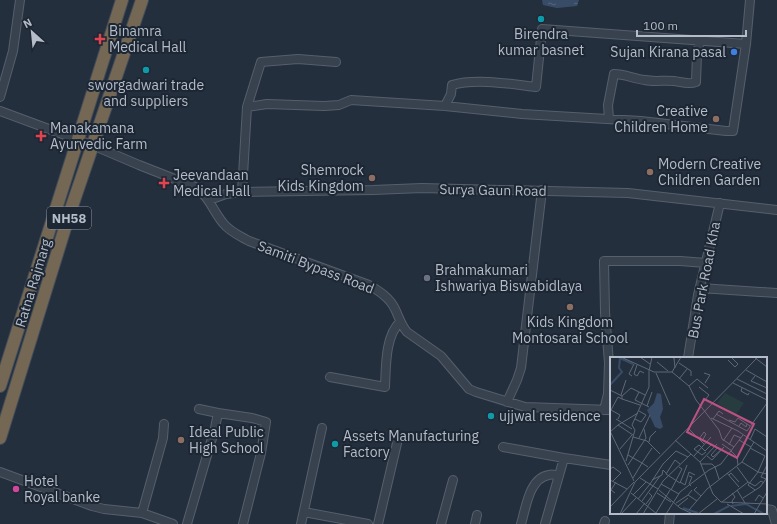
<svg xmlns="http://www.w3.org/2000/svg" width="777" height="524" font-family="'IBM Plex Sans',sans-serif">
<defs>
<pattern id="water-ripples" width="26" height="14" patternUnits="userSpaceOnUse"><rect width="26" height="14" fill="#394c67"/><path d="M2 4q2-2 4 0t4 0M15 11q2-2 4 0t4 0" fill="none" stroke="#53647b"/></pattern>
</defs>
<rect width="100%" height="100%" fill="#242f3e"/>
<path fill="url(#water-ripples)" d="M542,0H579L577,6L557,8L543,5Z"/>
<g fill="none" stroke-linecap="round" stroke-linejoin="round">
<defs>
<path id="minor" d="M0,97L13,51L20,0
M445,106L451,94L452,85C476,78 511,84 536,87L542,29L746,44
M247,107L267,104L324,106L339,105L351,100L445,106L522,114L641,121L726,131H733L746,44L750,0
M0,111L92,145L139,165L195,187C209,196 213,211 223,223C230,232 240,236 249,241L369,285C379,291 390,298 395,309C399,317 401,325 407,332L441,356L469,389L476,392L525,407L611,410
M609,119L608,105L614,74C625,74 634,79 645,80C654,82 664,80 674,81C681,82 689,85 696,82L697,54L700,41
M242,192L247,107L261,62L298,59L336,62
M209,200L226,194L242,192L373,190L422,188L628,193L777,210
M700,288L777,293
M688,358L698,295L720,203
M330,377L385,387C386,367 385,336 400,322
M507,402L517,380L521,368L542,190
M199,409L218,413
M604,410L608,394L609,363L605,312L604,261H680L706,263
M503,447L564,458L611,465
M0,472L92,506L104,509L142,513L173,524
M766,509L772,510L776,524
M304,512L368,524
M142,513L163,438L164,424
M187,524L215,428L218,413L252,418L266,422L261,453L243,524
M301,524L322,428
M378,524L398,439
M441,524L453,480
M475,524L477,515
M521,524C526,508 529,478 549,475C552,474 556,475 559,476
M545,524L564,458
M604,524L605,521
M669,524L670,513"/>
<path id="highway" d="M0,386L122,0
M0,438L69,215L142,0"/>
</defs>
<use href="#minor" stroke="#565f6c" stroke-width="10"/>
<use href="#highway" stroke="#434c59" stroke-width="14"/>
<use href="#minor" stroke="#38414e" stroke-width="8"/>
<use href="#highway" stroke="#746855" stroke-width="12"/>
</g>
<g fill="#0f9aa8" stroke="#1d2633" stroke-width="1.5">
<circle cx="541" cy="19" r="4"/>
<circle cx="146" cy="70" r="4"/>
<circle cx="491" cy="416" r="4"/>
<circle cx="335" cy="444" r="4"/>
</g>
<g fill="#e0444e" stroke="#1d2633" stroke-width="1.5">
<path d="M98 33h4v4h4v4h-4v4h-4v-4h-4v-4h4z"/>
<path d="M39 130h4v4h4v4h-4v4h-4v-4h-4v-4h4z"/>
<path d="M162 177h4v4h4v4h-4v4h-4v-4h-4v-4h4z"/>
</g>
<circle fill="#3f7fe0" stroke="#1d2633" stroke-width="1.5" cx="734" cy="52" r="4"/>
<g fill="#8d6e63" stroke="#1d2633" stroke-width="1.5">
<circle cx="716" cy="119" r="4"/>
<circle cx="650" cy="172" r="4"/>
<circle cx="372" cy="178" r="4"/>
<circle cx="570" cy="307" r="4"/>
<circle cx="181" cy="440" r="4"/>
</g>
<circle fill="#6b7280" stroke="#1d2633" stroke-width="1.5" cx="427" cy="278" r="4"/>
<circle fill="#d1479c" stroke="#1d2633" stroke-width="1.5" cx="16" cy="489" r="4"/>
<g text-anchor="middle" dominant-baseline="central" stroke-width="4" stroke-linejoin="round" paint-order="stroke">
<rect fill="#1d2633" stroke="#878f9c" stroke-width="1" x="47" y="207" width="44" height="22" rx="3"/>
<g font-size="13" font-weight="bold" fill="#b4bcc9">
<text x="69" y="218">NH58</text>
</g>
<g font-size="14" fill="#b4bcc9" stroke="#1d2633" text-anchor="start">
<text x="109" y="31">Binamra<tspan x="109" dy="16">Medical Hall</tspan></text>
<text x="541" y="34" text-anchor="middle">Birendra<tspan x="541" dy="16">kumar basnet</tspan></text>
<text x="726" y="52" text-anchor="end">Sujan Kirana pasal</text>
<text x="146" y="85" text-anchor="middle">sworgadwari trade<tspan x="146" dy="16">and suppliers</tspan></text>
<text x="708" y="111" text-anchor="end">Creative<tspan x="708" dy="16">Children Home</tspan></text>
<text x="50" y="128">Manakamana<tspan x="50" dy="16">Ayurvedic Farm</tspan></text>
<text x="658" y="164">Modern Creative<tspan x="658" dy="16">Children Garden</tspan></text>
<text x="364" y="170" text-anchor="end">Shemrock<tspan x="364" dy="16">Kids Kingdom</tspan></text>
<text x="173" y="175">Jeevandaan<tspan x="173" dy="16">Medical Hall</tspan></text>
<text x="435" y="270">Brahmakumari<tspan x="435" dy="16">Ishwariya Biswabidlaya</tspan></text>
<text x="570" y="322" text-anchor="middle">Kids Kingdom<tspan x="570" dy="16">Montosarai School</tspan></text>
<text x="499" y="416">ujjwal residence</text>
<text x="189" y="432">Ideal Public<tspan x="189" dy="16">High School</tspan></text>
<text x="343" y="436">Assets Manufacturing<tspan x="343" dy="16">Factory</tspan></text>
<text x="24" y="481">Hotel<tspan x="24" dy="16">Royal banke</tspan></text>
</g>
<g font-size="14" fill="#b4bcc9" stroke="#1d2633">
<text transform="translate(493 190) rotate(1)">Surya Gaun Road</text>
<text transform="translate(316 267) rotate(21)">Samiti Bypass Road</text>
<text transform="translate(704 280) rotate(-79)">Bus Park Road Kha</text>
<text transform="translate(33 283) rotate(-73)">Ratna Rajmarg</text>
</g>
</g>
<g transform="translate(610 357)">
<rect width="157" height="157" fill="#242f3e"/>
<path d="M115,36L134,46L126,58L107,46Z" fill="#263c3f"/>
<path d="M47,36L51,37L53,52L50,60L53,70L50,72L45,70L37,53L44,46Z" fill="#394c67"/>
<path fill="none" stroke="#394c67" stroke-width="2" d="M0,28L12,15L9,11L10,1L23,7M121,149L136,147L154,157M73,151L88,156M104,157L119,149"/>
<path fill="none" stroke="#5e6776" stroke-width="1" d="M11,0L44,15H62L79,29L86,43L109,73L112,82L124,90M30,0L40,7M61,0L64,1L65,11M144,0L157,10M118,3L125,10L128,7L121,0M47,5L58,14M69,6L81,14V19M27,8L24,17L27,19L30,14L34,16M136,13L157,25M39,14L42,0M62,15L71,0M46,16L60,48M94,16L100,18L95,26M22,19L19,17L24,7M145,19L141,24L157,31M69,22L77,12M127,22L157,37M123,26L157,43M79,29L87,22L98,31M89,30L99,38L90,49M132,31L131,34L138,38L139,36M0,33L12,39V42L30,48M29,35L25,43L39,50M11,38L16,23M12,39L21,31L35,38M37,49L42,35M106,57L137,74L157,46M101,61L128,74L157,94M6,62L22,72M8,62L10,58L1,53L8,40L12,42M25,62L31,65L36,58L29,54M103,62L109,54L113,57M119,63L125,65L128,61L140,69M8,68L28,56M129,69L131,66L136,70L137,67M78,71L94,87M0,74L24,124M0,75L8,68L23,78M23,80L37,84L50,97M29,81L40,58M89,82L94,75L96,77L92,84M65,83L90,105L103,137L111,145L157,147M129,83L141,90M140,83L145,72L157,80M113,84L122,71M39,85L40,80L46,74M112,87L122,94M119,88L124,78L131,81M108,90L101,98L103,100L114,90M140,91L155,99L148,115L157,117M10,92L22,78M121,94L127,100L128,108M96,95L92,98L84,92L89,88L95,94L101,88L97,84M18,98L32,106L23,121M84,99L101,80M97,99L102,103L114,90M16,104L25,73L22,68L39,30V14M90,105L107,87M132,105L148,115L138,128L145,133M70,107L65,103L56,117L70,126L77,108M91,107H102L105,110L109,122M18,108L36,81L34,72M157,108L151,120L156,122L157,119M38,110L32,106L42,91M127,110L138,125M0,112L3,110L11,116L3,124M117,116L129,130M119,118L121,116L129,125M79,119L82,120L79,127L81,129M30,121L48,132M0,123L17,132M42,123L52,118L53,113L56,116M25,125L148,0M70,125L75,128L79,115L85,118M40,127L53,107L66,94L78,100M51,127L69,137M87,130L84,133L91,139M49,133L70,151L83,157M61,133L72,112L69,110M82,133L78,138L87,144M127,133L135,146M5,136L1,133L6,125M21,136L47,157M47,136L61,145M122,136L125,140L122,144L123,147M23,138L36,125M133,141L150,130L156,122M28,142L40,127M32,144L50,119M145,144L149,138L153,141M112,145L138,125L145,129L151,124L154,126M66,146L78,138M36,147L42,139L39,136M117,147L134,157M68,149L78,141M0,150L24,125M79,153L97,132L132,105L144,85M46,156L60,133M10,157L25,125M11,157L26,141M26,157L35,146M33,157L53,124L81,97M56,157L70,135L99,113L111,107L133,78M88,157L107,142M144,157L157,135"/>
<path fill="#bd5182" fill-opacity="0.15" stroke="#bd5182" stroke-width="2" d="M94,42L144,67L127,101L77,75Z"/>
<rect width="157" height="157" fill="none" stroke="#b4bcc9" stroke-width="2"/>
</g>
<g transform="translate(32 32) rotate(333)" stroke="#1d2633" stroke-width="3" paint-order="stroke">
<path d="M0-3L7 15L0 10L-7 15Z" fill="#b4bcc9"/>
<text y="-6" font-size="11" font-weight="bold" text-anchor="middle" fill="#b4bcc9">N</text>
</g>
<path d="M637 30v6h109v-6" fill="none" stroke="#b4bcc9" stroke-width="2"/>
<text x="643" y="30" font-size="12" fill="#b4bcc9" stroke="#1d2633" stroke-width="3" paint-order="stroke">100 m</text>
</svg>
